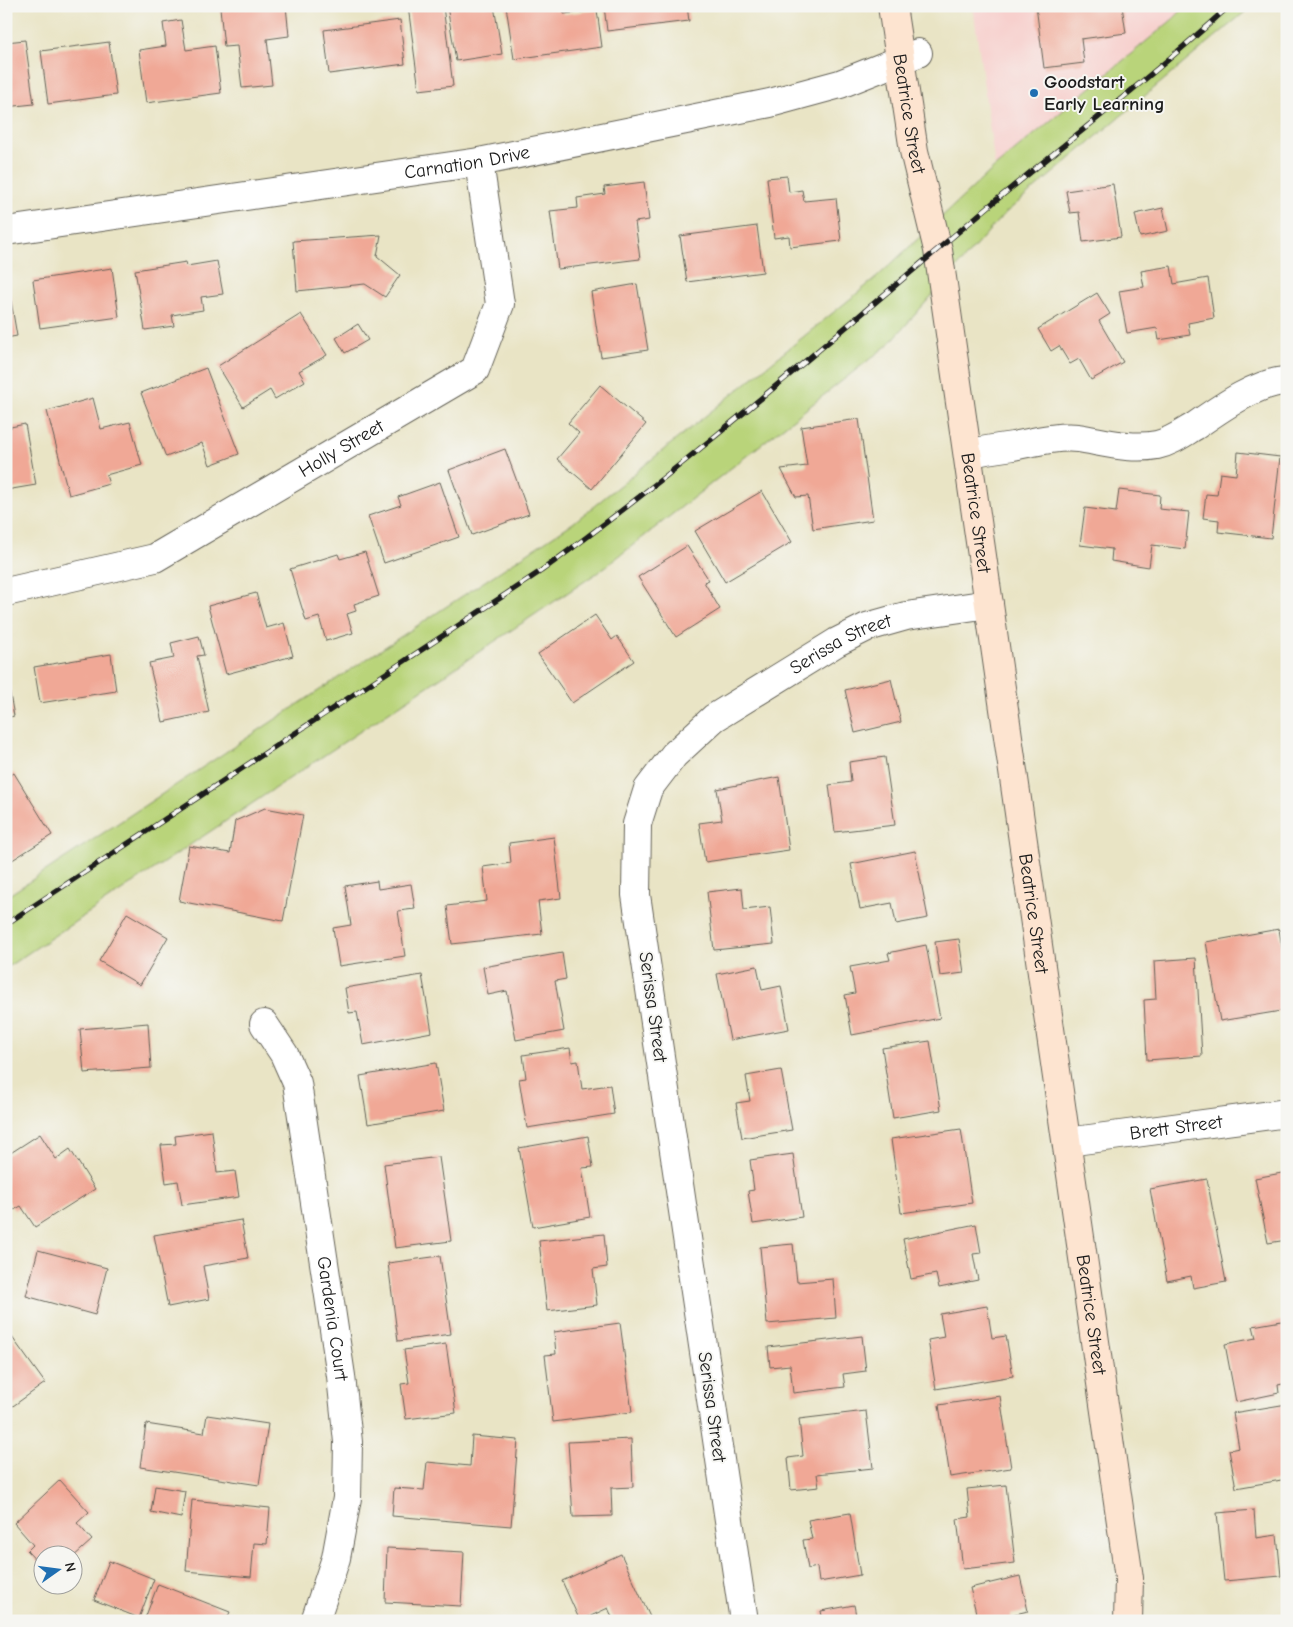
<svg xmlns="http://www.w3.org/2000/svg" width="1293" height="1627" font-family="'Comic Neue',sans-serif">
<rect width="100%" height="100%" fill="#f6f6f2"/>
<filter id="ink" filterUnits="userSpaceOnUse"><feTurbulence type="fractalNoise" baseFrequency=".02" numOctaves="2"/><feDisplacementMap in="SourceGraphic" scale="10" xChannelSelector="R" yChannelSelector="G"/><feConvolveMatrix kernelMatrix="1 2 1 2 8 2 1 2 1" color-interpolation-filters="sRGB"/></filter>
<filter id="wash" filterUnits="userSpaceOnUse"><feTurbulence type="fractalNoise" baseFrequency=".0096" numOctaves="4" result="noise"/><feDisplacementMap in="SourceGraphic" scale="20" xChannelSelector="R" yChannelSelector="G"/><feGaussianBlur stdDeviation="1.12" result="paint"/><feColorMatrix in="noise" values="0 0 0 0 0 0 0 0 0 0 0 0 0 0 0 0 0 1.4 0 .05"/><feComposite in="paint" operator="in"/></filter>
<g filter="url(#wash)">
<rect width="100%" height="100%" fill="#e9e4c5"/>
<path fill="#f7d0cd" d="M973,6H1186L1173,19L995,167Z"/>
<path fill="#b9d47a" stroke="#6a784b" d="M1186,6H1252L1003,215L889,344L600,571L6,968V897L573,523L876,278L995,167L1173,19Z"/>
<g id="blocks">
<path fill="#f0a896" d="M235,6H286L289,36L267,39L272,85L242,88L237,46L224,47L220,8Z
M408,6H443L453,86L419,90Z
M447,6H494L502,54L456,61Z
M506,6H563L564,14L597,10L602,47L514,59Z
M604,6H687L689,21L607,31Z
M1036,6H1122L1126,33L1081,39L1084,63L1044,68Z
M181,20L186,50L215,46L221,93L146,103L139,50L166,46L163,23Z
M400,20L405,64L329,74L324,30Z
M25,40L34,104L6,107V42Z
M109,42L116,95L48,104L41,51Z
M787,176L789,192L802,190L804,201L836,198L841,241L790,247L789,236L774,238L767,178Z
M644,182L649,220L635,222L640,259L558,269L550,211L578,208L577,198L605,194L604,187Z
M1113,184L1121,237L1083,242L1079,212L1070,213L1066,191Z
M1163,208L1168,231L1140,237L1135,214Z
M757,226L763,272L687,282L680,236Z
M381,235L377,256L400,275L385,297L365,284L297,291L293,241Z
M217,261L223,294L201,297L203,310L172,315L174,326L145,330L135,270L186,262L187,266Z
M1171,266L1174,284L1208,278L1214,318L1188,323L1190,335L1159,340L1157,328L1127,333L1119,291L1144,287L1141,271Z
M112,268L119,317L40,328L33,280Z
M637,284L648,350L601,357L591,292Z
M1097,293L1110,314L1099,321L1123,362L1091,380L1079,359L1070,364L1059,346L1051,351L1038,329Z
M10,295L17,336L6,338V296Z
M301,314L327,355L299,371L305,381L275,399L270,390L243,407L218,366Z
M358,324L368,340L345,353L336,338Z
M206,368L239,454L210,465L202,443L166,457L141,393Z
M600,385L646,424L592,489L557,459L579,433L568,423Z
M93,398L101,429L130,422L142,465L106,475L109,484L69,495L47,411Z
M859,419L873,520L813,529L808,496L796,497L781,469L807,466L801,427Z
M25,424L36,485L6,490V428Z
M505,449L529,514L472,535L449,470Z
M1238,452L1280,457L1271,538L1218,532L1219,520L1203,518L1206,494L1217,495L1220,473L1236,475Z
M440,482L459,537L384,563L368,516L401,505L398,497Z
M1119,490L1160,495L1159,509L1189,512L1185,549L1152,545L1149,567L1111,561L1112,549L1080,545L1085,508L1116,512Z
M762,491L792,542L725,582L695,531Z
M687,546L709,580L704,582L720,609L676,637L638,577Z
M365,552L379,596L354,604L356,611L347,614L353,633L326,641L319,617L306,621L290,569L338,554L340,559Z
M256,593L266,628L284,623L293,656L226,674L208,606Z
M595,615L612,640L617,636L634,661L572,703L538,654Z
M199,636L204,655L197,656L209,712L163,722L149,663L174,658L171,643Z
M111,654L116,691L40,703L34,667Z
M891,679L901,722L855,733L845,690Z
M9,689L14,716L6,718V690Z
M885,757L895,825L835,832L829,785L851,782L849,762Z
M14,773L52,835L6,864V778Z
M779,777L789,850L705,862L699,823L722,820L717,789Z
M265,808L303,815L283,921L179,901L189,846L230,853L235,821Z
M554,837L561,898L538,901L542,934L452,944L447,906L487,901L483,867L511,863L509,843Z
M915,851L928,918L896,924L892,903L860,909L851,864Z
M377,881L378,889L411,884L415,909L398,911L405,956L339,966L333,928L351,925L345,886Z
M742,888L744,910L770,907L774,944L714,950L707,892Z
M127,913L168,937L140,985L99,961Z
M1279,929L1287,977V1010L1220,1021L1206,942Z
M959,939L964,973L940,976L935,942Z
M926,945L940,1018L852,1035L845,995L855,993L850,967L890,960L888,953Z
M562,953L566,979L555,981L564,1031L516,1040L507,991L488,995L483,967Z
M1196,958L1202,1056L1147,1060L1144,1000L1156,999L1154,961Z
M757,966L762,990L781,986L789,1029L730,1040L717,974Z
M422,975L432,1032L363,1045L357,1012L349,1013L345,988Z
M148,1023L151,1068L84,1073L80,1029Z
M930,1041L941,1110L893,1118L882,1048Z
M570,1048L572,1062L578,1061L582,1089L610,1085L614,1114L527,1128L519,1079L526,1078L523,1055Z
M436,1063L444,1111L368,1124L360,1076Z
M781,1070L792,1130L742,1138L736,1103L750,1101L746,1076Z
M961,1129L972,1203L901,1213L891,1139Z
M212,1131L217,1173L235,1171L239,1197L182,1205L178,1181L166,1183L161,1145L176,1144L175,1136Z
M40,1134L56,1159L70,1149L95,1189L35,1227L21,1206L14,1210L6,1198V1156Z
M588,1136L593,1167L582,1168L590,1217L533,1227L519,1148Z
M793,1154L802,1217L753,1224L748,1191L754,1190L750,1160Z
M439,1157L451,1241L395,1248L384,1164Z
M1287,1172V1240L1268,1243L1255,1178Z
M1207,1179L1226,1282L1193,1288L1191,1276L1167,1281L1150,1189Z
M241,1220L248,1258L203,1266L209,1299L168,1307L154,1235Z
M976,1224L981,1253L973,1254L978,1280L939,1288L936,1274L911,1279L903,1239Z
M604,1234L607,1267L593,1269L597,1305L547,1311L539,1241Z
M793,1244L797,1282L833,1279L836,1318L767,1324L760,1247Z
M38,1250L107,1268L95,1315L26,1296Z
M440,1256L451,1334L398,1341L388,1263Z
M987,1306L992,1338L1006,1336L1013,1376L936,1389L928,1340L944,1337L940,1314Z
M1287,1320V1383L1278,1385L1279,1393L1236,1402L1225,1344L1256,1338L1253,1326Z
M620,1323L632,1412L553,1422L545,1355L556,1354L554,1332Z
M9,1333L45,1383L6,1411V1336Z
M862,1336L866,1371L843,1374L845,1387L793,1393L790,1365L770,1367L768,1347Z
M446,1344L456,1413L406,1419L401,1384L409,1383L404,1350Z
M1000,1396L1011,1468L950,1477L939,1405Z
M1287,1404V1479L1236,1488L1229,1450L1239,1448L1233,1413Z
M866,1411L873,1468L817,1474L819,1487L791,1490L788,1458L803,1456L799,1419Z
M207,1415L268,1424L259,1485L140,1467L146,1424L204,1433Z
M472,1436L518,1440L511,1526L392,1516L394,1488L424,1490L427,1462L470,1466Z
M631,1439L633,1487L611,1488L612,1516L573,1517L568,1442Z
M60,1480L89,1512L77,1523L92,1540L72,1558V1554H42V1567L27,1551L33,1545L14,1523Z
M1006,1485L1015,1563L963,1569L957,1519L970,1517L967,1489Z
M155,1486L185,1491L181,1518L151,1512Z
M192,1500L270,1508L267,1544L254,1543L251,1577L186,1571Z
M1254,1510L1256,1538L1277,1535L1281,1576L1224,1581L1217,1513Z
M850,1513L860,1575L819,1582L817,1567L808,1569L803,1540L812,1539L808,1520Z
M387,1548L464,1552L461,1606L385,1602Z
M621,1554L650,1617L643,1621H614L608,1608L580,1621L562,1581Z
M109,1561L154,1579L139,1618L94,1600Z
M1020,1576L1028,1611L1011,1615L1012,1621H978L970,1588Z
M158,1584L230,1612L226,1621H144Z
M854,1605L857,1621H823L821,1611Z
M1287,1615V1621H1250V1619Z"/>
</g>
</g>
<g filter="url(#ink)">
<use href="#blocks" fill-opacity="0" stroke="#646257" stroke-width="1"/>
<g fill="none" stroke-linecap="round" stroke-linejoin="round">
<defs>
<g id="street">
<path id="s1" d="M6,231L479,162L770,103L840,84L918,53"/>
<path d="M968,454C983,450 998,448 1013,446C1034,442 1056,436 1078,438C1104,442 1131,450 1157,445C1171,442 1183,433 1195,426C1218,410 1258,381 1287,381"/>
<path id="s2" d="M6,592L155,558L475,370L500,304L479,162"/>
<path id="s3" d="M264,1024L284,1054L297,1083L341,1376L348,1442L347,1498L336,1558L315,1621"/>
<path id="s4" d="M1067,1142L1287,1113"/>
<path id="s5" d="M744,1621L636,895L637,824L648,789L674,755L714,718L837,642L867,627L906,616L989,604"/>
</g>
<g id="secondary">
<path id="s6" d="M892,6L914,151L938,250L1129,1578L1128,1621"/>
</g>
</defs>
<use href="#street" stroke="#646257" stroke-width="30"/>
<use href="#secondary" stroke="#646257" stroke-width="30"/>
<use href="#street" stroke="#fff" stroke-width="28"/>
<use href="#secondary" stroke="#fde4d0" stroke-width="28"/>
<defs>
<path id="rail" d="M6,924L541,571C697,458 841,330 988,207C1069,140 1152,77 1229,6"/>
</defs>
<use href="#rail" stroke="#1c1c1c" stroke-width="5.5"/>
<use href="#rail" stroke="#f6f6f2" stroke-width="4" stroke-dasharray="11" stroke-linecap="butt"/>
</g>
</g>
<circle fill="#1f6fb2" stroke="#f6f6f2" stroke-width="2" cx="1034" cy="93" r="5"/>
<g text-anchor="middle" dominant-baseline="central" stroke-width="4" stroke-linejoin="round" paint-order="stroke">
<g font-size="19" font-weight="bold" fill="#1c1c1c" stroke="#f6f6f2" text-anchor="start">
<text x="1044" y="82">Goodstart<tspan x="1044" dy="22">Early Learning</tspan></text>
</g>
<g font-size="19" fill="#1c1c1c" stroke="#f6f6f2">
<text stroke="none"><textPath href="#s6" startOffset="109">Beatrice Street</textPath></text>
<text stroke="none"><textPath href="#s1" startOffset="466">Carnation Drive</textPath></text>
<text stroke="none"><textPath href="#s2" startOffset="369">Holly Street</textPath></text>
<text stroke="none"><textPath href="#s6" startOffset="514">Beatrice Street</textPath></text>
<text stroke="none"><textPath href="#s5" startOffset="1086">Serissa Street</textPath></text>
<text stroke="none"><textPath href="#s6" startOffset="919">Beatrice Street</textPath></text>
<text transform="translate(653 1007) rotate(82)">Serissa Street</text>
<text stroke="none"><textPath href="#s4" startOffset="110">Brett Street</textPath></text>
<text stroke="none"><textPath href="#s6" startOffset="1324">Beatrice Street</textPath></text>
<text stroke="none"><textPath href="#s3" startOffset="306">Gardenia Court</textPath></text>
<text transform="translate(712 1407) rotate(82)">Serissa Street</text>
</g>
</g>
<rect width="1293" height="1627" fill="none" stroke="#f6f6f2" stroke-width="25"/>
<g transform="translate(58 1570) rotate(76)"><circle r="24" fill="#f6f6f2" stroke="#9f9f9c"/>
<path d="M0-4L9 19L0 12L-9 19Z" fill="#1f6fb2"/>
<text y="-8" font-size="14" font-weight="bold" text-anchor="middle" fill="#1c1c1c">N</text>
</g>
</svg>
